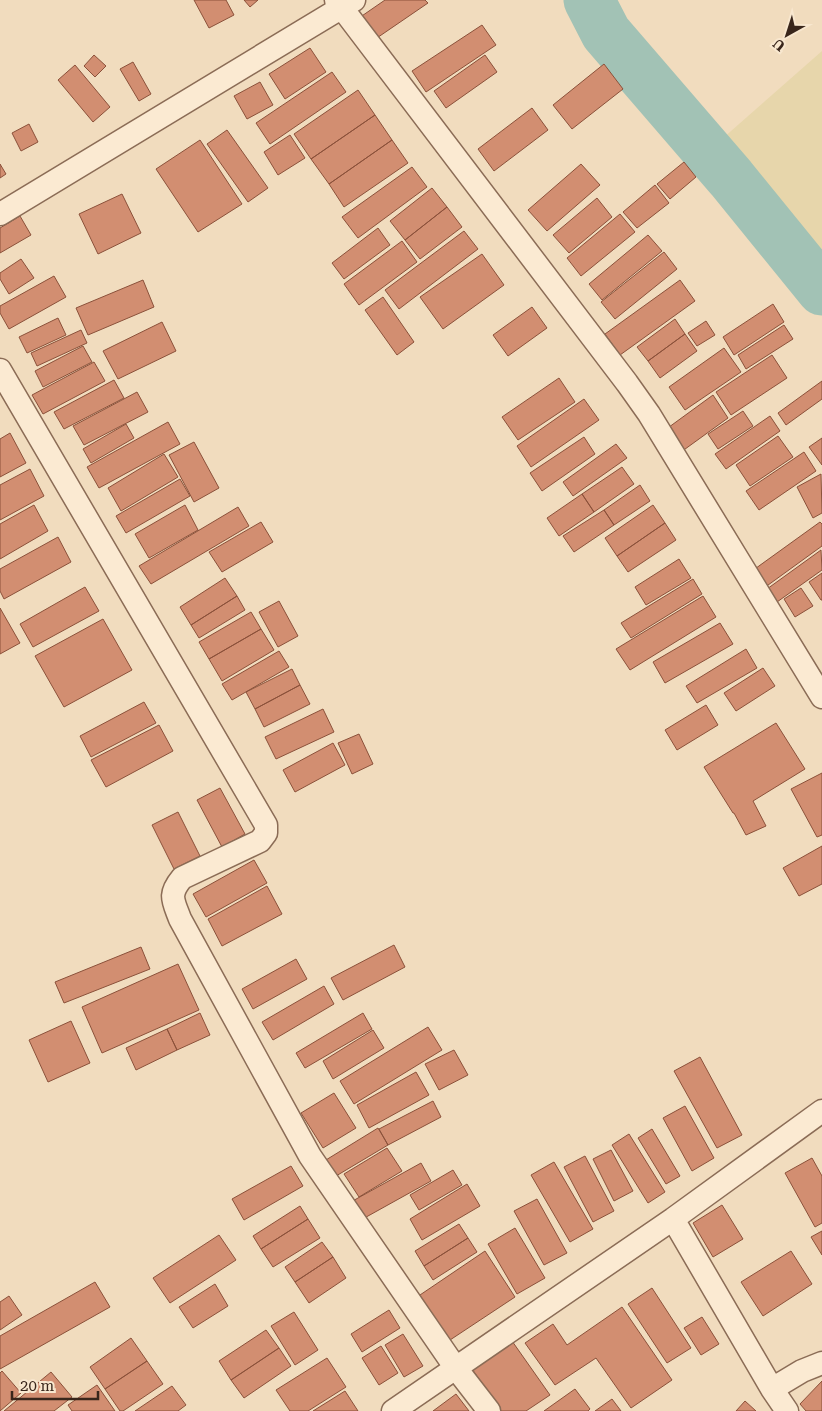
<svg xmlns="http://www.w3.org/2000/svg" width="822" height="1411" font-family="'Roboto Serif',serif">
<rect width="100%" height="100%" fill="#f1dcbe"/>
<path fill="#e7d6ab" d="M822,51V253L722,139Z"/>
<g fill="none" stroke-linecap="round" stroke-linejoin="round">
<path stroke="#a2c2b5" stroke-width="51" d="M589,0L606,33L731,178L822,290"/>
</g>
<path fill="#d28e71" stroke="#8b513a" d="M194,0H226L234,15L209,28Z
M244,0H258L250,7Z
M385,0H425L428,3L371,42L356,20Z
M482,25L496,45L426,92L412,71Z
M310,48L326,72L285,99L269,74Z
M94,55L106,66L95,77L84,66Z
M485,55L497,72L446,108L434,91Z
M133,62L151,94L139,101L120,69Z
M604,64L623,89L572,129L553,105Z
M75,65L110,107L93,122L58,80Z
M332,72L346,92L270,144L256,123Z
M260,82L273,105L247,119L234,96Z
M358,90L375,115L311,159L294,134Z
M532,108L548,130L494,171L478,149Z
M375,115L392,140L329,184L311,159Z
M29,124L38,142L21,151L12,133Z
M227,130L268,188L248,202L207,144Z
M290,135L305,158L278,175L264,152Z
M200,140L242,204L198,232L156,169Z
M392,140L408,163L344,207L329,184Z
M684,162L696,177L670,199L657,184Z
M0,164L6,174L0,178Z
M581,164L600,185L547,231L528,210Z
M412,167L427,187L358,238L342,217Z
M655,185L669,203L637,228L623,212Z
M432,188L447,207L405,240L390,221Z
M122,194L141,233L98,254L79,214Z
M597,198L612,217L569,253L553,235Z
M447,207L462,227L420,259L405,240Z
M620,214L635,232L581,276L567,258Z
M20,216L31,235L0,253V228Z
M378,228L390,245L344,279L332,263Z
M464,231L478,249L399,309L385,290Z
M648,235L662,251L602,300L589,284Z
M402,241L417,262L359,305L344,284Z
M664,252L677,269L615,319L601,302Z
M482,254L504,285L443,329L420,297Z
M21,259L34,278L9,294L0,279V273Z
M54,276L66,297L9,329L0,313V306Z
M143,280L154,307L88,335L76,308Z
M680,280L695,301L620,355L605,334Z
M383,297L414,342L397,355L365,310Z
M773,304L784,322L734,355L723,337Z
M532,307L547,328L508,356L493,335Z
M58,318L66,335L27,353L19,337Z
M675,319L685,334L648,361L637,347Z
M706,321L715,335L697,346L688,333Z
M162,322L176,351L118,379L103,351Z
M784,325L793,339L746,369L738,355Z
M81,330L87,343L37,366L31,353Z
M685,334L697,351L660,378L648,361Z
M83,346L92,362L43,387L35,371Z
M724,348L741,372L685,410L669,387Z
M772,355L787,378L731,415L716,392Z
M94,362L105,381L43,414L32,395Z
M559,378L575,402L518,440L502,417Z
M114,380L124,398L64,429L54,412Z
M822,381V399L786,425L778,413Z
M137,392L148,412L84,445L73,426Z
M713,395L728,418L681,452L665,430Z
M584,399L599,420L531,467L517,446Z
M743,411L753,426L718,449L708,434Z
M770,416L780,431L726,469L715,454Z
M168,422L180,444L99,488L87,467Z
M126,424L134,438L91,463L83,449Z
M10,433L26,463L0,477V439Z
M778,436L793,457L750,486L736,465Z
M584,437L595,454L542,491L530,473Z
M822,438V465L809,447Z
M194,442L219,488L194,502L169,455Z
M616,444L627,458L573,496L563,482Z
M804,452L816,471L759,510L746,491Z
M164,454L178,477L121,511L108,488Z
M622,467L634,484L594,512L582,494Z
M30,469L44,496L0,520V485Z
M821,474L822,513L813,518L797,487Z
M180,479L190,496L126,533L116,516Z
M640,485L650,501L614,525L604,510Z
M582,494L594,512L559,536L547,518Z
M34,505L48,531L0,559V524Z
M185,505L198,530L149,558L135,534Z
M653,505L665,523L617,556L605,538Z
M238,507L249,526L151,584L139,566Z
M604,510L614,525L574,552L563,536Z
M261,522L273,542L222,572L209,552Z
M820,522L822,524V546L764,588L752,571Z
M665,523L676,540L628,572L617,556Z
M58,537L71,562L4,599L0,591V569Z
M821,550L822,570L777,602L767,589Z
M679,559L691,578L646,605L635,587Z
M822,573V600H821L809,582Z
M225,578L237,596L191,625L180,607Z
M693,579L702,594L631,638L621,623Z
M85,587L99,611L33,647L20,624Z
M801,588L813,606L795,617L784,599Z
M237,596L245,610L199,638L191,625Z
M703,596L716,617L630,670L616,649Z
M279,601L298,636L278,647L259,612Z
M0,608L20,643L0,654Z
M251,612L261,629L209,659L199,642Z
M103,619L132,670L64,707L35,656Z
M720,623L733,644L665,683L653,662Z
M261,629L274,650L222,681L209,659Z
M746,649L757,668L697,703L686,686Z
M279,651L289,667L232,700L222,684Z
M763,668L775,686L736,711L724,693Z
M292,669L300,685L255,709L246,692Z
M300,685L310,704L264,727L255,709Z
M144,702L156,723L91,757L80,736Z
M706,705L718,725L677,750L665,730Z
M323,709L334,732L276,759L265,737Z
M776,723L805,769L753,801L766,826L746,835L734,813H733L704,767Z
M159,725L173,751L106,787L91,760Z
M359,734L373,764L352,774L338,743Z
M333,743L345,765L295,792L283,770Z
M822,773V835L817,837L791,789Z
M220,788L245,834L222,847L197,800Z
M178,812L200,856L174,869L152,825Z
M822,846V884L799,896L783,868Z
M254,860L267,883L206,917L193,894Z
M267,886L282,914L222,946L208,919Z
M394,945L405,967L343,1000L331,978Z
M141,947L150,969L64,1003L55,982Z
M296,959L307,979L253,1009L242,989Z
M178,964L199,1010L102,1053L82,1007Z
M324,986L334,1004L273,1040L262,1022Z
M200,1013L210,1035L177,1050L167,1029Z
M363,1013L372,1029L305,1068L296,1053Z
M71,1021L90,1063L48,1082L29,1040Z
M428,1027L442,1050L354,1104L340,1081Z
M167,1029L177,1050L136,1070L126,1048Z
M373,1030L384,1048L333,1079L323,1061Z
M454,1050L468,1075L439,1090L425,1064Z
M700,1057L742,1135L717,1148L674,1071Z
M416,1072L429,1095L369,1128L357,1105Z
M334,1093L356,1128L323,1148L301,1113Z
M433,1101L441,1117L388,1145L379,1129Z
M685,1106L714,1158L692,1171L663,1118Z
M378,1128L388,1145L331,1179L321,1163Z
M652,1129L680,1176L666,1184L638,1138Z
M629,1134L665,1192L648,1203L612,1145Z
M387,1148L402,1171L359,1197L344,1174Z
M611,1150L633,1191L614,1201L593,1159Z
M585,1156L614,1211L593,1222L564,1167Z
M812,1158L822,1176V1223L815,1227L785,1173Z
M554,1162L593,1229L570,1242L531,1175Z
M421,1163L431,1181L359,1221L349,1203Z
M291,1166L303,1186L244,1220L232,1199Z
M453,1170L462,1185L419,1210L410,1195Z
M467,1184L480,1206L422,1240L410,1219Z
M537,1199L567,1253L544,1265L514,1211Z
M722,1205L743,1239L713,1257L693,1223Z
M300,1206L308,1219L261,1249L253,1236Z
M308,1219L320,1238L273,1267L261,1249Z
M459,1224L468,1238L424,1266L415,1251Z
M515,1228L545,1278L517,1294L488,1244Z
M822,1231V1255L811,1237Z
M219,1235L236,1260L170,1303L153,1278Z
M468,1238L477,1252L433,1280L424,1266Z
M322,1242L333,1257L295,1282L285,1267Z
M485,1251L515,1297L447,1342L417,1297Z
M791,1251L812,1284L763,1316L741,1282Z
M333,1257L346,1278L309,1303L295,1282Z
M95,1282L110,1307L0,1369V1336Z
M215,1284L228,1306L193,1328L179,1307Z
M652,1288L691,1348L667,1363L628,1304Z
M9,1296L22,1315L0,1330V1302Z
M622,1307L672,1380L631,1408L596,1358L555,1385L525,1343L553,1324L567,1345Z
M389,1310L400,1328L362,1352L351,1334Z
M294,1312L318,1350L295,1365L271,1326Z
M702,1317L719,1344L701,1355L684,1328Z
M266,1330L279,1348L231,1380L219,1361Z
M403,1334L423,1366L404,1377L385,1345Z
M131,1338L147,1361L105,1389L90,1367Z
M512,1341L550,1395L526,1411H501L472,1369Z
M381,1346L398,1373L379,1385L362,1358Z
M279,1348L291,1366L244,1398L231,1380Z
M327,1358L346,1387L308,1411H290L276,1390Z
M147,1361L163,1384L123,1411H120L105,1389Z
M2,1371L21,1393L0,1411V1373Z
M51,1372L72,1397L54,1411H4Z
M822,1381V1411H806L800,1404Z
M97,1385L115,1411H72L68,1405Z
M172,1386L186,1405L178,1411H135Z
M575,1389L590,1409L588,1411H544Z
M345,1391L358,1411H313Z
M456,1394L469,1411H433Z
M612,1399L621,1411H595Z
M745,1401L756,1411H736Z"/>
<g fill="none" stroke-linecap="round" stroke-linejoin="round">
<defs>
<path id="street" d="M336,0L627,383L649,414L822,697
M0,214L354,0
M0,370L266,825V833L260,841L182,878C168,895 173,900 180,919L310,1156L455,1367L489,1411
M673,1219L772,1389L787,1411
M772,1389L802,1371L822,1363
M393,1411L673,1219L822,1111"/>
</defs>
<use href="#street" stroke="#8b6c56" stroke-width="25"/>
<use href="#street" stroke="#fbead2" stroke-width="22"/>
</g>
<g transform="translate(787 35) rotate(219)" stroke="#f8e7cf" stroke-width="4" paint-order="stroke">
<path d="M0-4L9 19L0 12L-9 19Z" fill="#39261b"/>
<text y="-8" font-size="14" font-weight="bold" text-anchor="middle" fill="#39261b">U</text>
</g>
<path d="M12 1391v8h86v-8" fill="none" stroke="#39261b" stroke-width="2.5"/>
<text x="20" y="1391" font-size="15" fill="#39261b" stroke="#f8e7cf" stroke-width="4" paint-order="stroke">20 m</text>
</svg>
